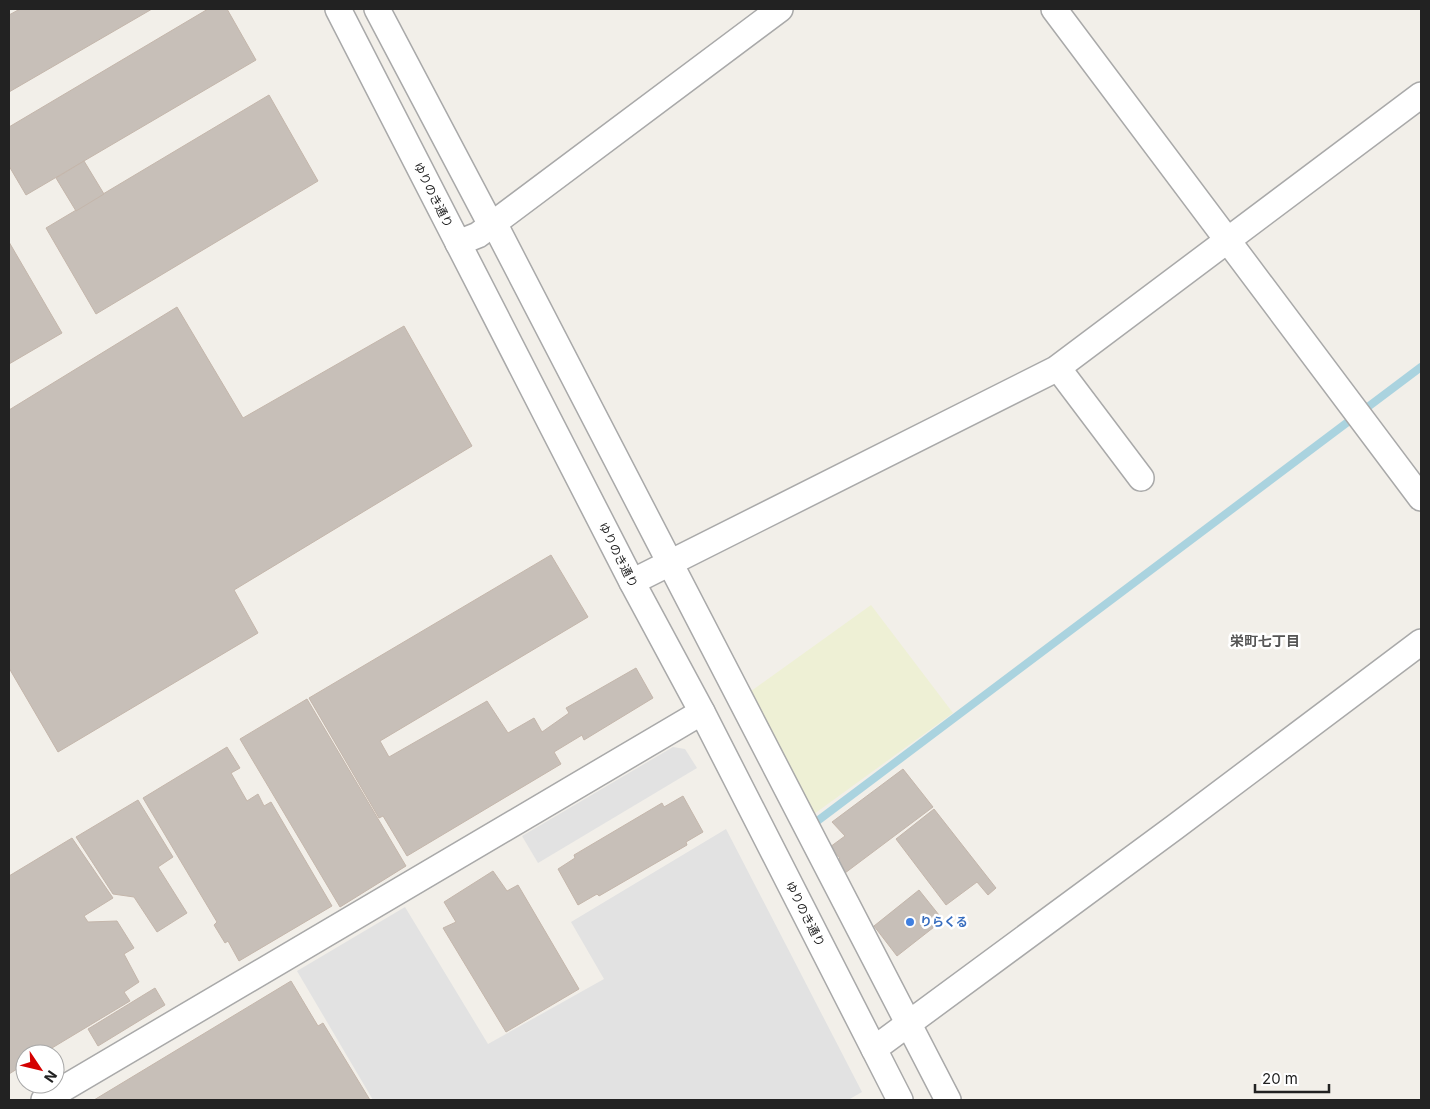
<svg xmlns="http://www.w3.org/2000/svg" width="1430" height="1109" font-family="Inter,'Noto Sans JP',sans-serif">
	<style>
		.farmland { fill: #eef0d5 }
		.parking { fill: #e2e2e2 }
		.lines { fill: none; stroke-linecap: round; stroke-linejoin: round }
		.stream { stroke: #aad3df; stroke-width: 8 }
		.building { fill: #c7bfb8; stroke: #c4b6ab }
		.minor-casing { stroke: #a9a9a9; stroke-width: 28 }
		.minor { stroke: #fff; stroke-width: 25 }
		.shop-dot { fill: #3f7fe0; stroke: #fff; stroke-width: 2 }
		.labels { text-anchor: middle; stroke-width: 5; stroke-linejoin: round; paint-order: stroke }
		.street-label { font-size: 12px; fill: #222; stroke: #fff }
		.shop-label { font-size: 12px; font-weight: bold; fill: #366cbe; stroke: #fff; text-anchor: start }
		.neighbourhood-label { font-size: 14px; font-weight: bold; fill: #555; stroke: #fff }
	</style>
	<rect width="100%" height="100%" fill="#f2efe9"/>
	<!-- farmland -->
	<path class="farmland" d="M 871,605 L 953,713 L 810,817 L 747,694 Z"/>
	<!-- parking -->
	<g class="parking">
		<path d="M 673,747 L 685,749 L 697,768 L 538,863 L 522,836 Z"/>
		<path d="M 726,829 L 862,1092 L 848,1100 L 373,1100 L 297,971 L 405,907 L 488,1044 L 604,979 L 571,922 Z"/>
	</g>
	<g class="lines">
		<!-- stream -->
		<path class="stream" d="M 816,822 L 1421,367"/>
	</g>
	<!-- building -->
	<g class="building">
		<path d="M 20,9 L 152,9 L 9,92 L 9,15 Z"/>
		<path d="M 208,9 L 227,9 L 256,60 L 26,195 L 9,166 L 9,127 Z"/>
		<path d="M 269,95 L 318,181 L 96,314 L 46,228 Z"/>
		<path d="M 84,161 L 104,194 L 76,211 L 56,178 Z"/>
		<path d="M 9,242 L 62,333 L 9,364 Z"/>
		<path d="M 177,307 L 243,418 L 404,326 L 472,446 L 234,590 L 258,633 L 58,752 L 9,668 L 9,410 Z"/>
		<path d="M 551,555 L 588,617 L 380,741 L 389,757 L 487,701 L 508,733 L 534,718 L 542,732 L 569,713 L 566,708 L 636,668 L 653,698 L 584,740 L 582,735 L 554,752 L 561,764 L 407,856 L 383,816 L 379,818 L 309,698 Z"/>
		<path d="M 307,699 L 406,866 L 340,907 L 240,739 Z"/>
		<path d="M 227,747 L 240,768 L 231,773 L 247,801 L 258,794 L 264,806 L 271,802 L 332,906 L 239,961 L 228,941 L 225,943 L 214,925 L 217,922 L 143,798 Z"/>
		<path d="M 903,769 L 933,807 L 845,873 L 836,862 L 840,858 L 830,847 L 845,836 L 832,822 Z"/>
		<path d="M 683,796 L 703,832 L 686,842 L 687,845 L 599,896 L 597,894 L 578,905 L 558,869 L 575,858 L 574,855 L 662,803 L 664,807 Z"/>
		<path d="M 138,800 L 173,857 L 158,867 L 187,913 L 157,932 L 134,897 L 113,894 L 76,837 Z"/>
		<path d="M 934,809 L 996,888 L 988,895 L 977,882 L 946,905 L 896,839 Z"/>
		<path d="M 72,838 L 113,898 L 84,916 L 88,922 L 117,921 L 134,948 L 124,954 L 139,982 L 124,992 L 130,1001 L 42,1054 L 25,1054 L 25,1064 L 9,1074 L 9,876 Z"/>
		<path d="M 493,871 L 507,891 L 518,885 L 579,989 L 506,1032 L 443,928 L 456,922 L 444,902 Z"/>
		<path d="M 919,890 L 943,920 L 897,956 L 874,926 Z"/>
		<path d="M 291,981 L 318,1026 L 323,1023 L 370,1100 L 94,1100 Z"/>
		<path d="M 155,988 L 165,1005 L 98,1046 L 88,1029 Z"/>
	</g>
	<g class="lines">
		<defs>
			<g id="minor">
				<path d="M 338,9 L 632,582 L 702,712 L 900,1100"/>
				<path d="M 377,9 L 491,225"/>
				<path d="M 1054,9 L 1421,498"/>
				<path d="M 494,223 L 948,1100"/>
				<path d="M 458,243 L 478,235 L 780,9"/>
				<path d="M 1058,368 L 1141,478"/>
				<path d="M 632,582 L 1056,369 L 1421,95"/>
				<path d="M 874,1049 L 1175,827 L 1421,642"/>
				<path d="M 44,1100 L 702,712"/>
			</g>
		</defs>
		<!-- minor casing -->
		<use href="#minor" class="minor-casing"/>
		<!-- minor -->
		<use href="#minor" class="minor"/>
	</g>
	<!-- markers -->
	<circle class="shop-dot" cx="910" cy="922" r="5"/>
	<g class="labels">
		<!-- street labels -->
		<g class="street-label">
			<text transform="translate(433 195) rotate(63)" y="4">ゆりのき通り</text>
			<text transform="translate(618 555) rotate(63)" y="4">ゆりのき通り</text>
			<text transform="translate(805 914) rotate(63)" y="4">ゆりのき通り</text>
		</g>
		<!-- shop labels -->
		<g class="shop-label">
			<text x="920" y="926">りらくる</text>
		</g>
		<!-- neighbourhood labels -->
		<g class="neighbourhood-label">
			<text x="1265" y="646">栄町七丁目</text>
		</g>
	</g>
	<!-- border -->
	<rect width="1430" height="1109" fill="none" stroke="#222222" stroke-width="20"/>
	<!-- north arrow -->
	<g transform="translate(40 1069) rotate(125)"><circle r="24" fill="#ffffff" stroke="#a7a7a7"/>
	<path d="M0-4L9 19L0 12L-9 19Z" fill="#d40000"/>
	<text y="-8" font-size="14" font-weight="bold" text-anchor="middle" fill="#222222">N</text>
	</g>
	<!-- scale -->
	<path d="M1255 1084v8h74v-8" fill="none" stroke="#222222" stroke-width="2.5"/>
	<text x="1262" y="1084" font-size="15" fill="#222222" stroke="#ffffff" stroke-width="4" paint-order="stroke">20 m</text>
</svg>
